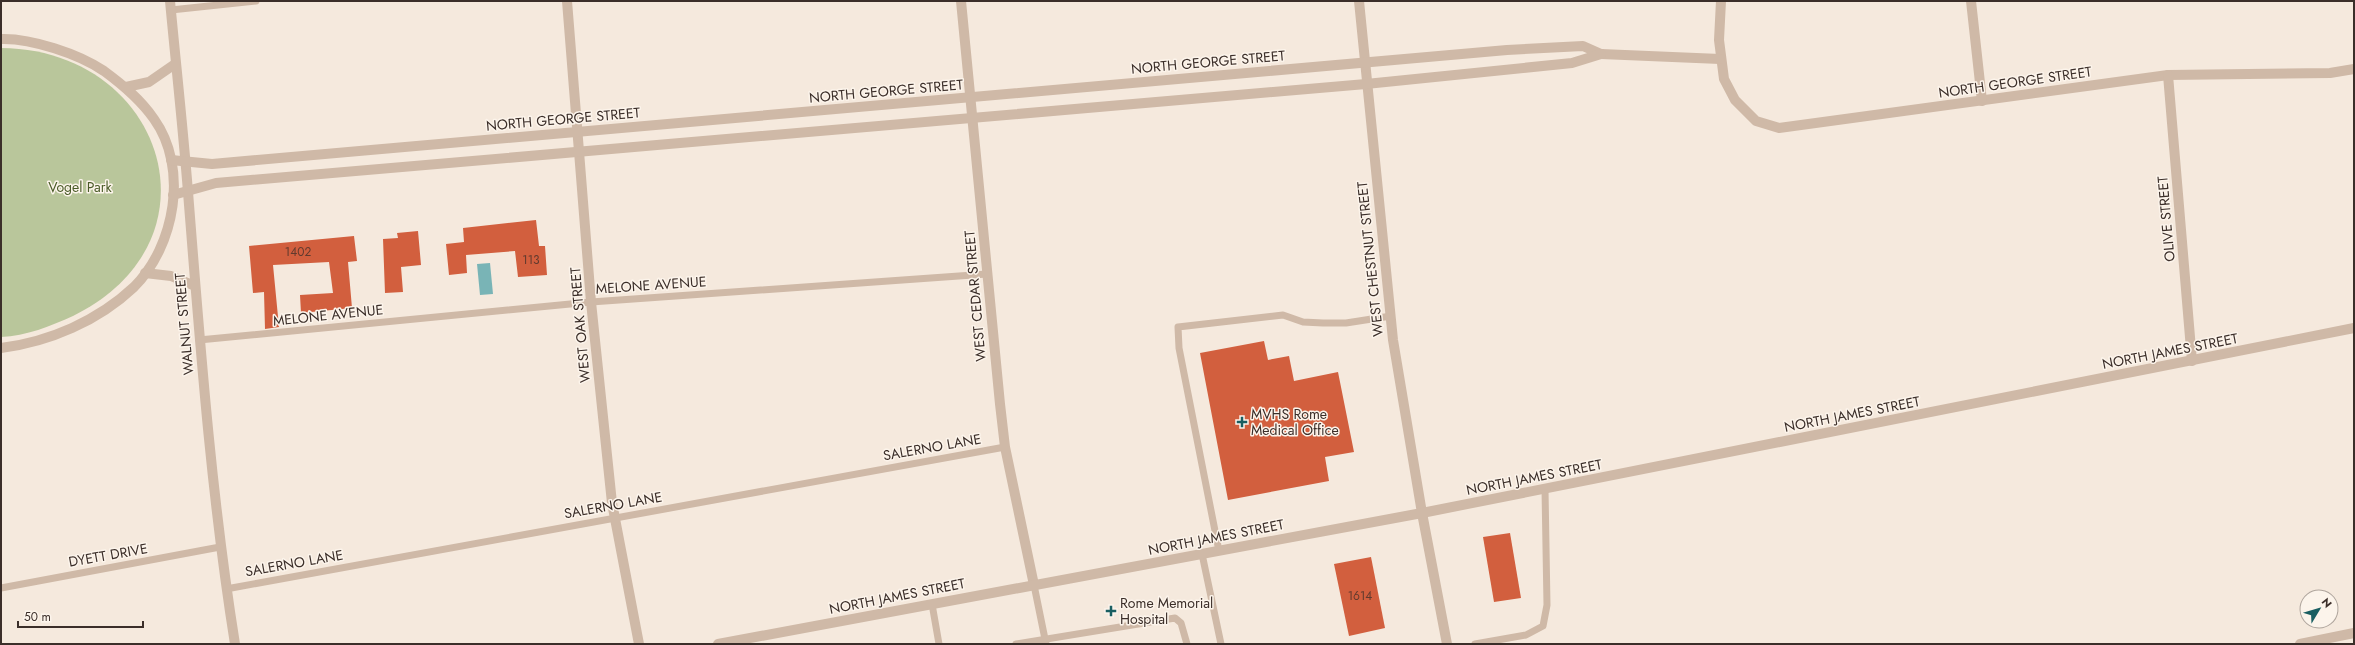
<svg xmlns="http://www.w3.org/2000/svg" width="2355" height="645" font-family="Jost,sans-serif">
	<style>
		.green { fill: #b9c69b }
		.water { fill: #79b4b6 }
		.building { fill: #d25f3e }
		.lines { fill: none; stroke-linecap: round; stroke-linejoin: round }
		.service { stroke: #cfb9a7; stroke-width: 7 }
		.minor { stroke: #cfb9a7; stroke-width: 10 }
		.tertiary { stroke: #cfb9a7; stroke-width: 10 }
		.poi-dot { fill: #195e61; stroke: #fcf4eb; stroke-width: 1.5 }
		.labels { text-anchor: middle; stroke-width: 3; stroke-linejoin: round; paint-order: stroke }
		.number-label { font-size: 12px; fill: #613a2e }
		.street-label { font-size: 14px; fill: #3b2e29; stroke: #fcf4eb }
		.park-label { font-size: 14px; fill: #4b5c29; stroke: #fcf4eb }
		.poi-label { font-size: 14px; fill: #3b2e29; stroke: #fcf4eb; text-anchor: start }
	</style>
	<rect width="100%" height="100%" fill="#f5e9dd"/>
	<!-- green -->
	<path class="green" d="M 1,48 C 163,49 227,240 73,316 C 51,326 26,336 1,337 Z"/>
	<!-- water -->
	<path class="water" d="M 490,263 L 493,294 L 480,295 L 477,264 Z"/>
	<!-- building -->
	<g class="building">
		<path d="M 536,220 L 539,246 L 545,246 L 547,275 L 518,277 L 515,251 L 466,255 L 467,273 L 449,275 L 446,244 L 464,242 L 463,228 Z"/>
		<path d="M 418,231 L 421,265 L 401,267 L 403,292 L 385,293 L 383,239 L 398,238 L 397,233 Z"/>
		<path d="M 354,236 L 357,261 L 348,262 L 352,308 L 301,313 L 300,295 L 333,293 L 329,262 L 273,265 L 279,327 L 265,329 L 264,292 L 253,293 L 249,246 Z"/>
		<path d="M 1264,341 L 1268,360 L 1289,356 L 1294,381 L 1338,372 L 1354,452 L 1325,457 L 1329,481 L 1228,500 L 1200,353 Z"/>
		<path d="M 1510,533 L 1521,598 L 1494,602 L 1483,537 Z"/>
		<path d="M 1371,557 L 1385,628 L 1349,636 L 1334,564 Z"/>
	</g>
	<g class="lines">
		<!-- service -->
		<g class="service">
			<path d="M 171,10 L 256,1"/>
			<path d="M 199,340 L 591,302 L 987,274"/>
			<path d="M 1219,551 L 1179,348 L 1178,327 L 1283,315 L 1303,322 L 1323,323 L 1346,323 L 1391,316"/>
			<path d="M 1202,554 L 1221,644"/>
			<path d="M 1034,585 L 1046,644"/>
			<path d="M 1,588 L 220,547"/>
			<path d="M 226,589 L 1005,447"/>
			<path d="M 932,604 L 939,644"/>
			<path d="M 1016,644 L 1175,618 L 1181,623 L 1187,644"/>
			<path d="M 1475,644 L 1526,635 L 1543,626 L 1547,605 L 1545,489"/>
		</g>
		<!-- minor -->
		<g class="minor">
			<path d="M 170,1 C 176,65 183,128 188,192 C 200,343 211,494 235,644"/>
			<path d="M 567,1 L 591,302 L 612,503 L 639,644"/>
			<path d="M 961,1 L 1000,404 L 1005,447 L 1034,585"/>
			<path d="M 1721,1 L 1719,40 L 1724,79 L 1735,100 L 1756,121 L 1779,128 L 2168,75 L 2330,73 L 2354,69"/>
			<path d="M 1971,1 L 1982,101"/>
			<path d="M 1601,54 L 1720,59"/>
			<path d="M 2168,75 L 2192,361"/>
			<path d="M 126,87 L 149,82 L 175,64"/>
			<path d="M 145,273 L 171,276 L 195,286"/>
			<path d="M 2300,644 L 2354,633"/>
		</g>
		<!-- tertiary -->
		<g class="tertiary">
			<path d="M 1359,1 L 1393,340 L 1422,513 L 1447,644"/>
			<path d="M 1,39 C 31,38 79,54 104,71 C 123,85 140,99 154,119 C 189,168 175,246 134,287 C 98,321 49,342 1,348"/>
			<path d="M 171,160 L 212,164 L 1507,50 L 1583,46 L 1601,54"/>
			<path d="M 173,195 L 216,183 L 1366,84 L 1572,63 L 1601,54"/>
			<path d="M 718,644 L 1422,513 L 2354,328"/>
		</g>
	</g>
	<!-- markers -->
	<g class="poi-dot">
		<path d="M1240 416h4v4h4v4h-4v4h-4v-4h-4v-4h4z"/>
		<path d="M1109 605h4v4h4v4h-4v4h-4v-4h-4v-4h4z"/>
	</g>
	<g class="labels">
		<!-- number labels -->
		<g class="number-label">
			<text x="298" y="256">1402</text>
			<text x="531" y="264">113</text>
			<text x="1360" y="600">1614</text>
		</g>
		<!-- street labels -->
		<g class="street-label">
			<text transform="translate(1208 62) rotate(-5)" y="5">NORTH GEORGE STREET</text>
			<text transform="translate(2015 82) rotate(-8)" y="5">NORTH GEORGE STREET</text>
			<text transform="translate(886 91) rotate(-5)" y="5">NORTH GEORGE STREET</text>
			<text transform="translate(563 119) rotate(-5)" y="5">NORTH GEORGE STREET</text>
			<text transform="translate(2166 219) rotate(-95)" y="5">OLIVE STREET</text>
			<text transform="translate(1370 259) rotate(-96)" y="5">WEST CHESTNUT STREET</text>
			<text transform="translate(651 285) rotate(-4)" y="5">MELONE AVENUE</text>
			<text transform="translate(975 296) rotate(-95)" y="5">WEST CEDAR STREET</text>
			<text transform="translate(328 315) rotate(-6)" y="5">MELONE AVENUE</text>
			<text transform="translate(184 324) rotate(-95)" y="5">WALNUT STREET</text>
			<text transform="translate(580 325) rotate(-95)" y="5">WEST OAK STREET</text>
			<text transform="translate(2170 351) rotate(-11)" y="5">NORTH JAMES STREET</text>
			<text transform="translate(1852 414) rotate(-11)" y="5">NORTH JAMES STREET</text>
			<text transform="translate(932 447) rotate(-10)" y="5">SALERNO LANE</text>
			<text transform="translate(1534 477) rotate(-11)" y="5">NORTH JAMES STREET</text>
			<text transform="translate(613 505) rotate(-10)" y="5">SALERNO LANE</text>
			<text transform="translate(1216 537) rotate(-11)" y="5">NORTH JAMES STREET</text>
			<text transform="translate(108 555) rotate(-10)" y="5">DYETT DRIVE</text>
			<text transform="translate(294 563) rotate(-10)" y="5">SALERNO LANE</text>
			<text transform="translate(897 596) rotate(-11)" y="5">NORTH JAMES STREET</text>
		</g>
		<!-- park labels -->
		<g class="park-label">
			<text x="80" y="192">Vogel Park</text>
		</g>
		<!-- poi labels -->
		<g class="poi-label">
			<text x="1251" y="419">MVHS Rome<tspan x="1251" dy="16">Medical Office</tspan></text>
			<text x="1120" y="608">Rome Memorial<tspan x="1120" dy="16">Hospital</tspan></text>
		</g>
	</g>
	<!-- border -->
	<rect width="2355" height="645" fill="none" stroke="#3b2e29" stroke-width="4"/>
	<!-- north arrow -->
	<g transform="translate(2319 609) rotate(52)"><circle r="19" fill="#fcf4eb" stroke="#afa59d"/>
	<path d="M0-3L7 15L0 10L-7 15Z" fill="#195e61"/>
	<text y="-6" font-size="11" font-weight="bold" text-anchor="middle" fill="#3b2e29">N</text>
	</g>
	<!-- scale -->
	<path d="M18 621v6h125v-6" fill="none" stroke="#3b2e29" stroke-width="2"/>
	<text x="24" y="621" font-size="12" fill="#3b2e29" stroke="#fcf4eb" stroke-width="3" paint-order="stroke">50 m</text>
</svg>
